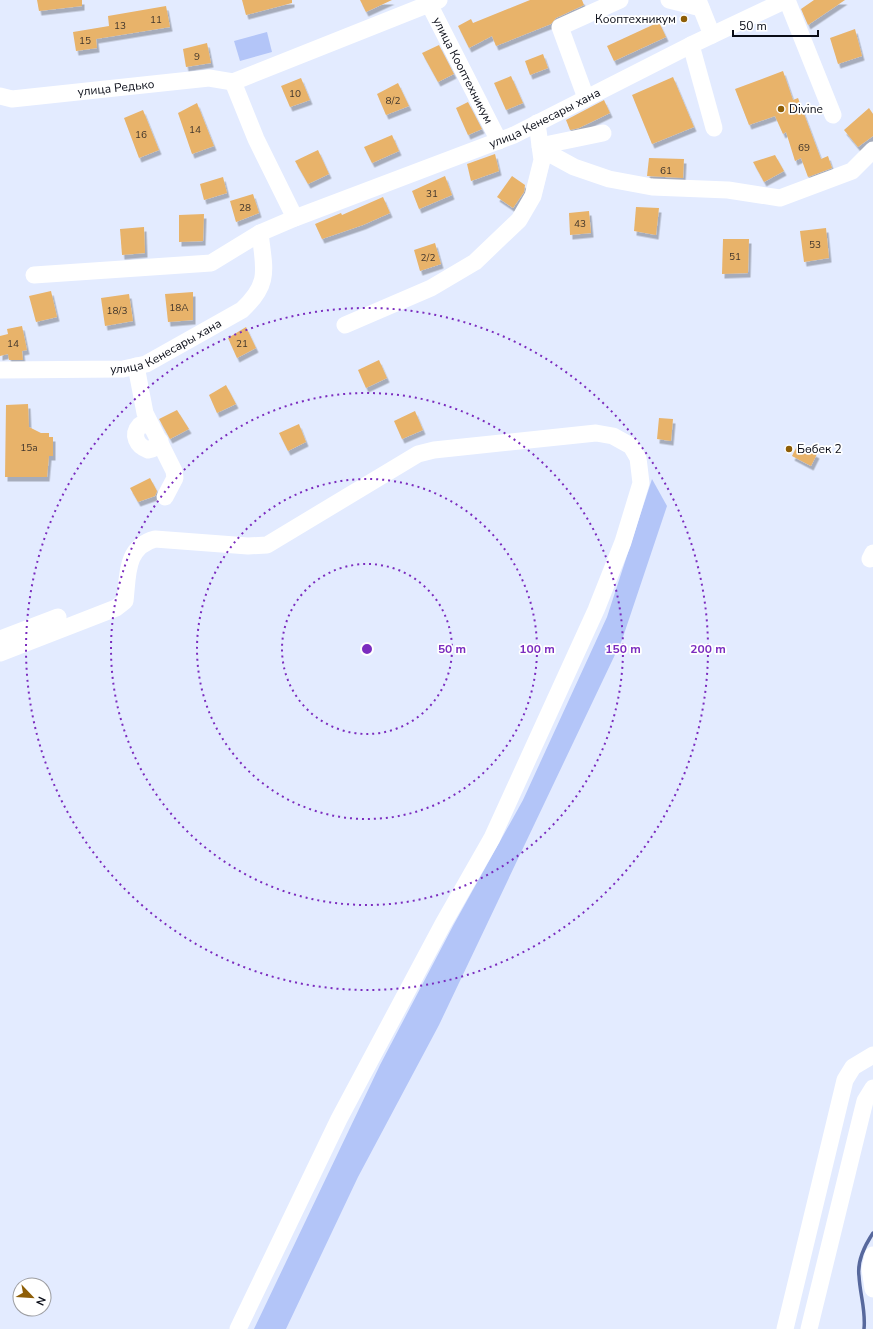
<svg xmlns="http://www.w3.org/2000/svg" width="873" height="1329" font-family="'Nunito Sans',sans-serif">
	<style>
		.green { fill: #b3c5f8 }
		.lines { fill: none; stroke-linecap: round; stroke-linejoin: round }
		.stream { stroke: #57689d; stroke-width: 3.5 }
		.building { fill: #e8b36b; filter: url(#shadow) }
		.minor { stroke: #fff; stroke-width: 17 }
		.ring { fill: none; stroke: #7b2cbf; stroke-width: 2; stroke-dasharray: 2 4 }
		.poi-dot { fill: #8e5e07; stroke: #fff; stroke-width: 1.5 }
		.labels { text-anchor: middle; stroke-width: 3.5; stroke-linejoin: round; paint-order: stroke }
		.number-label { font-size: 10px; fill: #41362c }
		.poi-label { font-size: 12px; fill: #090c17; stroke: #fff; text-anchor: start }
		.street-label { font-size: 12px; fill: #090c17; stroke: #fff }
		.centre { fill: #7b2cbf; stroke: #fff; stroke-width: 2 }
		.ring-label { font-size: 12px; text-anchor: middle; font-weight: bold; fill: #7b2cbf; stroke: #fff; stroke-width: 3.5; stroke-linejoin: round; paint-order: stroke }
	</style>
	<defs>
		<filter id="shadow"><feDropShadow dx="2.5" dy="4.5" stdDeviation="0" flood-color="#0004"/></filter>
	</defs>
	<rect width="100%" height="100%" fill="#e3ebff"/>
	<!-- green -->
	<g class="green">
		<path d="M 267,32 L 272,52 L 240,61 L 234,41 Z"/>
		<path d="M 652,479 L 667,506 L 622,640 L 439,1025 L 358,1177 L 286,1329 L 254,1329 L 380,1065 L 454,924 L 523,800 L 607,617 Z"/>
	</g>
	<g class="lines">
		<!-- stream -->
		<path class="stream" d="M 864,1329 C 866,1311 860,1295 859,1276 C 857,1261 865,1245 873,1233"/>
	</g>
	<!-- building -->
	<g class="building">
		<path d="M 37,0 L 82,0 L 82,6 L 39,11 Z"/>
		<path d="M 242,0 L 292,0 L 292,3 L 246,15 Z"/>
		<path d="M 360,0 L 392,0 L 366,12 Z"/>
		<path d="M 530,0 L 582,0 L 584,5 L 556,18 L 551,24 L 496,46 L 492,36 L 469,48 L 458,26 L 471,19 L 473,23 Z"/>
		<path d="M 814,0 L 845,0 L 808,25 L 801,9 Z"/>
		<path d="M 166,6 L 170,27 L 96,39 L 97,48 L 76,51 L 73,32 L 109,26 L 108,16 Z"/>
		<path d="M 659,22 L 666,37 L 614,61 L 607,46 Z"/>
		<path d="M 855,29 L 862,56 L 838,64 L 830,38 Z"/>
		<path d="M 207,43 L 211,63 L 186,67 L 183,49 Z"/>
		<path d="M 439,45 L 454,74 L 438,82 L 422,53 Z"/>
		<path d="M 543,54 L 548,68 L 530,75 L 525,61 Z"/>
		<path d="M 783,71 L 793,100 L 798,98 L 821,159 L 828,156 L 832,168 L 808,177 L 801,158 L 795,161 L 786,132 L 783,134 L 775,116 L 749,125 L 735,89 Z"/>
		<path d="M 511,76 L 523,103 L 506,110 L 494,83 Z"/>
		<path d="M 673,77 L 694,127 L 652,144 L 632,95 Z"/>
		<path d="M 301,78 L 310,100 L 290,107 L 281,86 Z"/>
		<path d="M 398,83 L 409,106 L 386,115 L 377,94 Z"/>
		<path d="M 604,100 L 610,113 L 579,128 L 570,130 L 566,120 Z"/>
		<path d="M 468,102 L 482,129 L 468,135 L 456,108 Z"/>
		<path d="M 197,103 L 214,146 L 192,154 L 178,113 Z"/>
		<path d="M 869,108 L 873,114 L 873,136 L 858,147 L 844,130 Z"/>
		<path d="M 143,110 L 159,150 L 139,158 L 124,118 Z"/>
		<path d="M 392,135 L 399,151 L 372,163 L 364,147 Z"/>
		<path d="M 318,150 L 329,174 L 308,184 L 295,161 Z"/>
		<path d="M 495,154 L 499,171 L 471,181 L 467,164 Z"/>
		<path d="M 775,155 L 784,171 L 764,182 L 753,162 Z"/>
		<path d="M 649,158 L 684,159 L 683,178 L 647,176 Z"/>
		<path d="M 445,176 L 452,195 L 419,209 L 412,191 Z"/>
		<path d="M 512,176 L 525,185 L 524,192 L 513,208 L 497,197 Z"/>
		<path d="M 223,177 L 227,193 L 204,200 L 200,184 Z"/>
		<path d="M 253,194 L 259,213 L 236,222 L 230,201 Z"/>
		<path d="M 383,197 L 390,213 L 363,225 L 322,239 L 315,224 L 341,213 L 342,215 Z"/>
		<path d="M 636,207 L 659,208 L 656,235 L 634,231 Z"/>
		<path d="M 589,211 L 591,233 L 570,235 L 569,213 Z"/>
		<path d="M 204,214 L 203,241 L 179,242 L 179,215 Z"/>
		<path d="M 144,227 L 145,253 L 122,255 L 120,229 Z"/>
		<path d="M 826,228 L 829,258 L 804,262 L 800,231 Z"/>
		<path d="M 723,239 L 749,239 L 748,273 L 722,274 Z"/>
		<path d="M 435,243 L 441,264 L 420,271 L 414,250 Z"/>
		<path d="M 51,291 L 57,317 L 36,322 L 29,296 Z"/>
		<path d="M 193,292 L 193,320 L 168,322 L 165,294 Z"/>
		<path d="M 129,294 L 133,321 L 105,326 L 101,298 Z"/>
		<path d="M 22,326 L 27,350 L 22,351 L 23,360 L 9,360 L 8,354 L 0,356 L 0,336 L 8,334 L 7,329 Z"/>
		<path d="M 246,327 L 256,348 L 237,358 L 228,338 Z"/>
		<path d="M 379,360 L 387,378 L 366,388 L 358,370 Z"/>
		<path d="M 226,385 L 236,404 L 217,413 L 209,395 Z"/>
		<path d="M 28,404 L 29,427 L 41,433 L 49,433 L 49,437 L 53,437 L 53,456 L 49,456 L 47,477 L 5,477 L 6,405 Z"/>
		<path d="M 177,410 L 189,429 L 170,439 L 159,419 Z"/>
		<path d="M 415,411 L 423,430 L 402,439 L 394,421 Z"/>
		<path d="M 659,418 L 673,419 L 671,441 L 657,439 Z"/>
		<path d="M 299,424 L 306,442 L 288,451 L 279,433 Z"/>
		<path d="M 798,444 L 817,454 L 811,466 L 792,456 Z"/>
		<path d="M 150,478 L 157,491 L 155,496 L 138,502 L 130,488 Z"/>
	</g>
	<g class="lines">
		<!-- minor -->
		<g class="minor">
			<path id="s1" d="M 427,0 L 499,141"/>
			<path d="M 669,0 L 701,8"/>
			<path d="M 698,0 L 712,35"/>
			<path d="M 787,0 L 833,115"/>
			<path d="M 691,45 L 714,128"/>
			<path d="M 233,82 L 439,0"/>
			<path d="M 233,82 L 256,139 L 295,218"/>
			<path id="s2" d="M 0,96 L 12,99 L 209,78 L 233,82"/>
			<path d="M 586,98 L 560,27 L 620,0"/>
			<path d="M 540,146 L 603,133"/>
			<path d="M 541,149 L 574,167 L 609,179 L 652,187 L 728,190 L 780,198 L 852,171 L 873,150"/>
			<path id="s3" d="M 34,275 L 211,263 L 260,233 L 295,218 L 514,135 L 691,45 L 786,0"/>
			<path d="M 345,325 L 431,288 L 475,262 L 519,220 L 533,196 L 542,160 L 537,123"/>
			<path d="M 136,366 L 145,413 L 174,471 L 175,478 L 165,497"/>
			<path id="s4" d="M 0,370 L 123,369 L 146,364 L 242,310 C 271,283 264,269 260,233"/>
			<path d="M 150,425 L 140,425 C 131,435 137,446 148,450 L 152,449 L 160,441"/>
			<path d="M 870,559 L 873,553"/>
			<path d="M 0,639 L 58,617"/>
			<path d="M 0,653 L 116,608 L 125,601 C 128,576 125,547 155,539 L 248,546 L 267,545 L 418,454 L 434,450 L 596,433 L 613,436 L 631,446 L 638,458 L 641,483 L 623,542 L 596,610 L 492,838 L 443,924 L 339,1119 L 238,1329"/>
			<path d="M 873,1255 L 870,1269 L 873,1289"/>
			<path d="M 785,1329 L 845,1080 L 853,1067 L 873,1055"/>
			<path d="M 809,1329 L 861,1117 L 865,1101 L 873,1088"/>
		</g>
	</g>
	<!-- distance rings -->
	<g class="ring">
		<circle cx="367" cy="649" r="85"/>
		<circle cx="367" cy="649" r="170"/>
		<circle cx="367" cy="649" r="256"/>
		<circle cx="367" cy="649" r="341"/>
	</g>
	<!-- markers -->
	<g class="poi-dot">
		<circle cx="684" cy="19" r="4"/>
		<circle cx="781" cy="109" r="4"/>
		<circle cx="789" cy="449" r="4"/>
	</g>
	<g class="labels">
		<!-- number labels -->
		<g class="number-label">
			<text x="156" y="23">11</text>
			<text x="120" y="29">13</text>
			<text x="85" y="44">15</text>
			<text x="197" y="60">9</text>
			<text x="295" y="97">10</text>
			<text x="393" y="104">8/2</text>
			<text x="195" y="133">14</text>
			<text x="141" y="138">16</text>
			<text x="804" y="151">69</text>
			<text x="666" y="174">61</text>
			<text x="432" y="197">31</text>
			<text x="245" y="211">28</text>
			<text x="580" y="227">43</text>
			<text x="815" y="248">53</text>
			<text x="735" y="260">51</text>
			<text x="428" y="261">2/2</text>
			<text x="179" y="311">18А</text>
			<text x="117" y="314">18/3</text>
			<text x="13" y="347">14</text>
			<text x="242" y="347">21</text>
			<text x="29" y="451">15а</text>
		</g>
		<!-- poi labels -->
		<g class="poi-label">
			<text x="676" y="23" text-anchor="end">Кооптехникум</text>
			<text x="789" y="113">Divine</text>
			<text x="797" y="453">Бөбек 2</text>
		</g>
		<!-- street labels -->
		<g class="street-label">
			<text dy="4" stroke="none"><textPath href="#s1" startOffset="79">улица Кооптехникум</textPath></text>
			<text dy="4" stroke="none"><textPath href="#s2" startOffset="117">улица Редько</textPath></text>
			<text dy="4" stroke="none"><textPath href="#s3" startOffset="542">улица Кенесары хана</textPath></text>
			<text dy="4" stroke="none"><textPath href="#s4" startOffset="171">улица Кенесары хана</textPath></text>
		</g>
	</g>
	<circle cx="367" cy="649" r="6" class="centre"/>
	<g class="ring-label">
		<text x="452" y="653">50 m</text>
		<text x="537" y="653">100 m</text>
		<text x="623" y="653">150 m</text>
		<text x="708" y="653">200 m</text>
	</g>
	<!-- north arrow -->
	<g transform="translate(32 1297) rotate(115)"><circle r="19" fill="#ffffff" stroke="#9d9ea2"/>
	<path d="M0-3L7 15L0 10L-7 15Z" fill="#8e5e07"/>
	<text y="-6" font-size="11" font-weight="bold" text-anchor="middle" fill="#090c17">N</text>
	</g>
	<!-- scale -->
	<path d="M733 30v6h85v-6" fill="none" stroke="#090c17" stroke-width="2"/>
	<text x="739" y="30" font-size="12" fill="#090c17" stroke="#ffffff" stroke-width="3" paint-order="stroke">50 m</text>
</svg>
